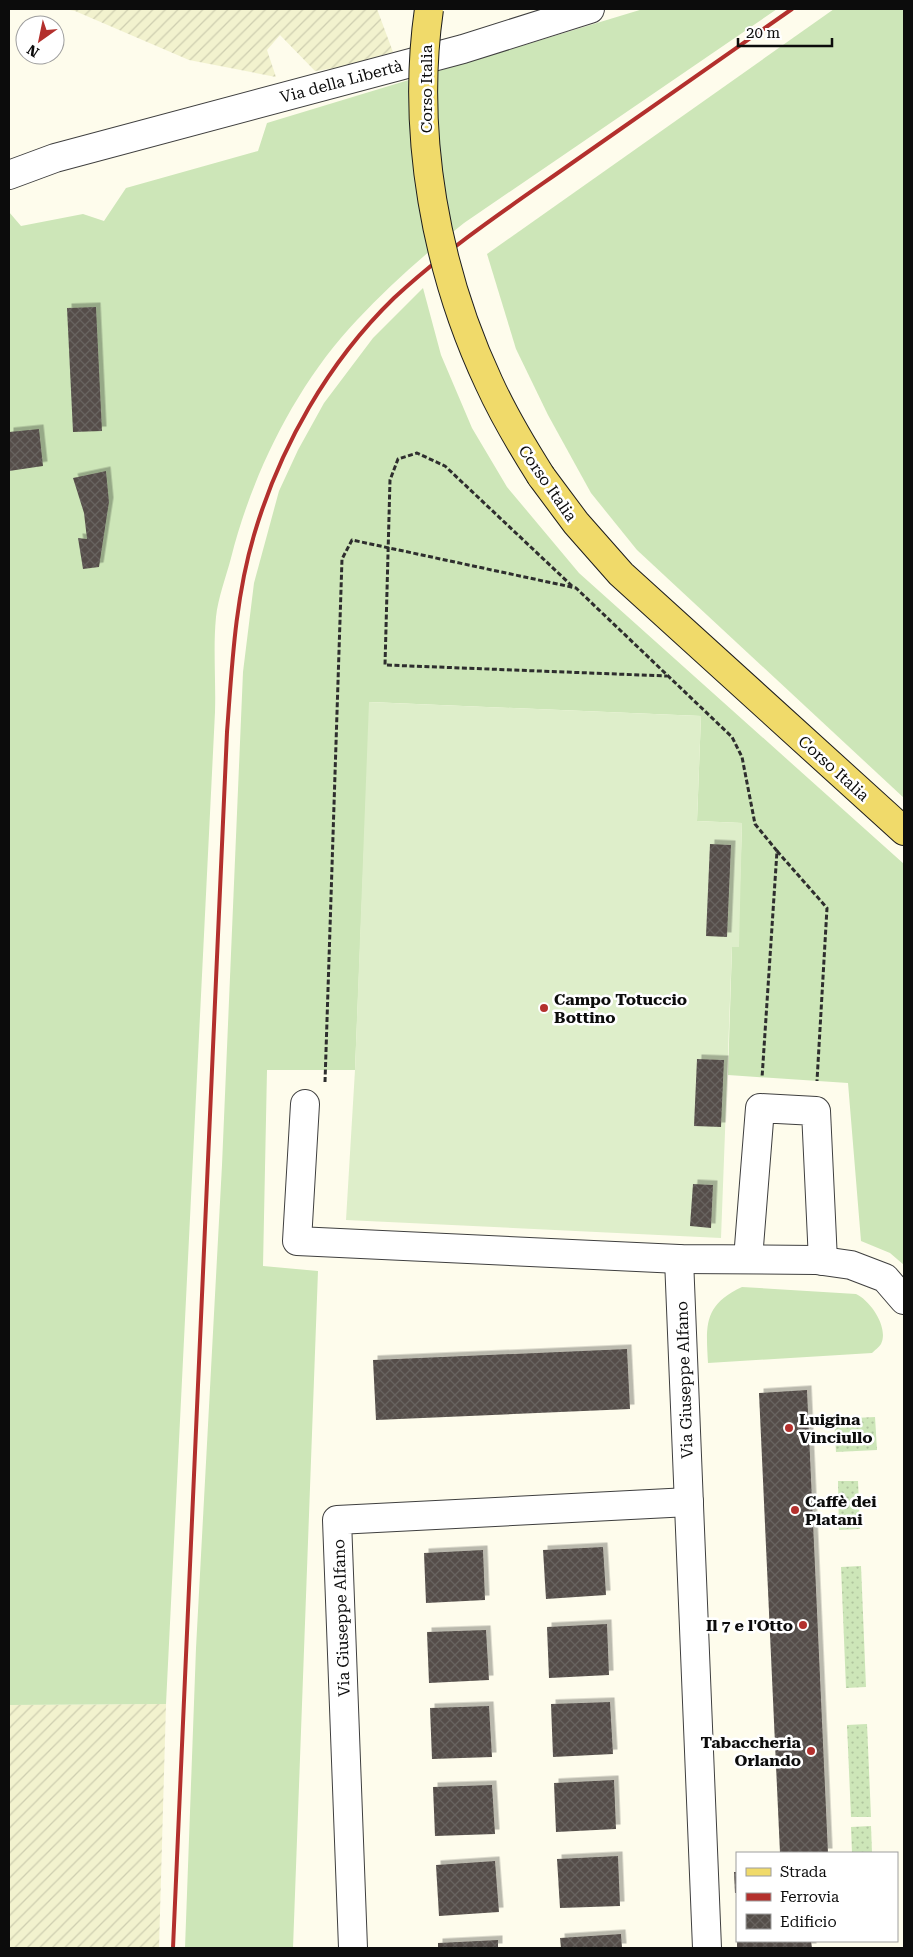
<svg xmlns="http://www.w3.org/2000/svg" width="913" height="1957" font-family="'Roboto Serif',serif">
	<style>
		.farmland { fill: url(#farmland-furrows) }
		.grass { fill: #cde6b8 }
		.garden { fill: url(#garden-dots) }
		.pitch { fill: #deeeca }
		.building { fill: url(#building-cross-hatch); filter: url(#shadow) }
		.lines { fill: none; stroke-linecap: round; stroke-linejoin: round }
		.minor-casing { stroke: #3f3f3f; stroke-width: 30 }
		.major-casing { stroke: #1d1d1d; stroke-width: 30 }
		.path { stroke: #2e2e2e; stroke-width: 3; stroke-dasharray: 5 2.5; stroke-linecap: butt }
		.minor { stroke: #fff; stroke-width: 28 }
		.major { stroke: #f0da6a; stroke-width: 28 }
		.rail { stroke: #b3302d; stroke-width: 4 }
		.major-bridge-casing { stroke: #1d1d1d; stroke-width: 30; stroke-linecap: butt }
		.major-bridge { stroke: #f0da6a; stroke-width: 28 }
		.poi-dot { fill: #b3302d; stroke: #fff; stroke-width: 2 }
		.labels { text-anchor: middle; stroke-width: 5; stroke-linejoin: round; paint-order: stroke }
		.street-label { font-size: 16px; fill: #0c0c0c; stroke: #fff }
		.poi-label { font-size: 16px; font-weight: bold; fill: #0c0c0c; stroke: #fff; text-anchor: start }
	</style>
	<defs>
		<pattern id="farmland-furrows" width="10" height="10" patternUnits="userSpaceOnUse" patternTransform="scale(1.25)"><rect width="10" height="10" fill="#f2f2ce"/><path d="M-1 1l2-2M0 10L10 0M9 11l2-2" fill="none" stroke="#ceceb0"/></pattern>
		<pattern id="garden-dots" width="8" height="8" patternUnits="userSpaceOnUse" patternTransform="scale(1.25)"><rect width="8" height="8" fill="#cde6b8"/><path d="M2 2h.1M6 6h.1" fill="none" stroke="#afc49d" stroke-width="1.8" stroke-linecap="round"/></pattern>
		<pattern id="building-cross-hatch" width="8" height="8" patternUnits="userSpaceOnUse" patternTransform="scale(1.25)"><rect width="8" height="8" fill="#544e49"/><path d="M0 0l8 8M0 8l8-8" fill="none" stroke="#68635f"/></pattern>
		<filter id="shadow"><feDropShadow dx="4.5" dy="-4.5" stdDeviation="0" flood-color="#0004"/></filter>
	</defs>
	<rect width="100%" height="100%" fill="#fefcec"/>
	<!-- farmland -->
	<g class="farmland">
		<path d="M 65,9 L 377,9 L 393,52 L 342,67 L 315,71 L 280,35 L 267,50 L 276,77 L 189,60 L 75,11 Z"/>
		<path d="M 166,1704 L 159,1948 L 9,1948 L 9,1705 Z"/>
	</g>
	<!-- grass -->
	<g class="grass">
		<path d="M 643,9 L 777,9 L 464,223 C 426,253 390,285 357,320 C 297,383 252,474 231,558 C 226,577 218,598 216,617 C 213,648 216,681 215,712 L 166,1704 L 9,1705 L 9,212 L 21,226 L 83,214 L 104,221 L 126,188 L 258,151 L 267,123 Z"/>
		<path d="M 834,9 L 904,9 L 904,798 L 637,550 L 591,493 L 548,415 L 516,349 L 487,254 Z"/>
		<path d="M 423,288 L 441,355 L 472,428 L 507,487 L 579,573 L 904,864 L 904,1265 L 890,1253 L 861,1241 L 848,1083 L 728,1075 L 732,947 L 738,947 L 742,823 L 697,821 L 701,716 L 370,702 L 355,1070 L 267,1070 L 263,1266 L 318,1271 L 293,1948 L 185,1948 L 196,1648 L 222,1165 L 243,672 L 254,583 L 279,491 L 298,450 L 324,403 L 373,338 Z"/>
		<path d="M 742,1287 L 856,1294 C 871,1301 889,1328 881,1344 C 879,1347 874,1351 872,1353 L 708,1363 C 706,1326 703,1305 742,1287 Z"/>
	</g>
	<!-- garden -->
	<g class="garden">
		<path d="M 875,1417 L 877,1450 L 836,1452 L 834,1419 Z"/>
		<path d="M 838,1481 L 858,1481 L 860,1529 L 839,1530 Z"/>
		<path d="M 861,1566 L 866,1687 L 846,1688 L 841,1567 Z"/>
		<path d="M 867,1724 L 871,1817 L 851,1817 L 847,1725 Z"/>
		<path d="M 871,1826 L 872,1853 L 852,1853 L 851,1827 Z"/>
	</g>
	<!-- pitch -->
	<path class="pitch" d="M 369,702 L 701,716 L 697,821 L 742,823 L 739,947 L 732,947 L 721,1238 L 346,1220 L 355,1070 Z"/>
	<!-- building -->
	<g class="building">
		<path d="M 96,307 L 102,431 L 73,432 L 67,308 Z"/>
		<path d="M 39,429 L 43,466 L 9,471 L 9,432 Z"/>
		<path d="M 106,471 L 109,502 L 99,567 L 83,569 L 78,538 L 87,539 L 84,513 L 73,478 Z"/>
		<path d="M 710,844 L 731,845 L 727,937 L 706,936 Z"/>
		<path d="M 697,1059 L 724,1060 L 721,1127 L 694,1126 Z"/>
		<path d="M 693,1184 L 713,1185 L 711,1228 L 690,1226 Z"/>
		<path d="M 627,1349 L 630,1409 L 376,1420 L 373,1360 Z"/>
		<path d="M 807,1390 L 828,1853 L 780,1853 L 759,1393 Z"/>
		<path d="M 603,1547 L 606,1595 L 546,1599 L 543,1550 Z"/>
		<path d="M 483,1550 L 485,1600 L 426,1603 L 424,1553 Z"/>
		<path d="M 607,1624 L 609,1675 L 549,1678 L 547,1627 Z"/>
		<path d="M 486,1630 L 489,1680 L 429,1683 L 427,1632 Z"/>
		<path d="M 610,1702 L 613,1754 L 553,1757 L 551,1704 Z"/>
		<path d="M 489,1706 L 492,1757 L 432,1759 L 430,1708 Z"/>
		<path d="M 614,1780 L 616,1829 L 556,1832 L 554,1783 Z"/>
		<path d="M 492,1785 L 495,1834 L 435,1836 L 433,1787 Z"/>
		<path d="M 618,1856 L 620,1906 L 560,1908 L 557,1859 Z"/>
		<path d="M 495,1861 L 499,1912 L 439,1916 L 436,1865 Z"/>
		<path d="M 734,1872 L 737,1872 L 737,1893 L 735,1893 Z"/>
		<path d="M 621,1934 L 622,1948 L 561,1948 L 560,1938 Z"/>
		<path d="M 498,1940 L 498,1948 L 438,1948 L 438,1943 Z"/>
		<path d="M 737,1941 L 811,1941 L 812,1948 L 737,1948 Z"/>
	</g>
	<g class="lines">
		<defs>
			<g id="minor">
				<path d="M 9,175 L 55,158 L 463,49 L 590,9"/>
				<path d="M 305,1104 L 297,1241 L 679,1259 L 816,1260 L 851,1265 L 885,1278 L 904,1300"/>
				<path d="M 679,1259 L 707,1948"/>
				<path d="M 748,1259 L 760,1108 L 816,1111 L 823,1261"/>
				<path d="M 353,1948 L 337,1520 L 689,1502"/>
			</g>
			<path id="major" d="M 541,476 L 576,523 L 621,574 L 904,831"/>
		</defs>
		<!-- minor casing -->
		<use href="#minor" class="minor-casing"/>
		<!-- major casing -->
		<use href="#major" class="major-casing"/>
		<!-- path -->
		<g class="path">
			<path d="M 572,586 L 445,466 L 417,453 L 398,459 L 390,480 L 385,665 L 667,676"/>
			<path d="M 777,851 L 827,908 L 817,1081"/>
			<path d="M 325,1082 L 342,559 L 352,540 L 576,588 L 732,737 L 742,757 L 755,824 L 777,851 L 762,1078"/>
		</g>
		<!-- minor -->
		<use href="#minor" class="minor"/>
		<!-- major -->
		<use href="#major" class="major"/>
		<!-- rail -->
		<path class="rail" d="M 173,1948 L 227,732 C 232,666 235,599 254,535 C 280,447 328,362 394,298 C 449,247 511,206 572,163 C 646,111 719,60 792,9"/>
		<defs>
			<path id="major-bridge" d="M 429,9 C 411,134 436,270 489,383 C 504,416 522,446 541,476"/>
		</defs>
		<!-- major-bridge casing -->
		<use href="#major-bridge" class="major-bridge-casing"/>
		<!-- major-bridge -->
		<use href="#major-bridge" class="major-bridge"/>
	</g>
	<!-- markers -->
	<g class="poi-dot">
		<circle cx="544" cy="1008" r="5"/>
		<circle cx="789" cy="1428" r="5"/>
		<circle cx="795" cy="1510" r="5"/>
		<circle cx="803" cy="1625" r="5"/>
		<circle cx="811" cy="1751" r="5"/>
	</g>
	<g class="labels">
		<!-- street labels -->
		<g class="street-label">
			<text transform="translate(341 81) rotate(-15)" y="6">Via della Libertà</text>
			<text transform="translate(426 89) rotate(-90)" y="6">Corso Italia</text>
			<text transform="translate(548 483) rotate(55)" y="6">Corso Italia</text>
			<text transform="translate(834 768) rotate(42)" y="6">Corso Italia</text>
			<text transform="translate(684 1380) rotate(-92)" y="6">Via Giuseppe Alfano</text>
			<text transform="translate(341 1618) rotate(-92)" y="6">Via Giuseppe Alfano</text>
		</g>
		<!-- poi labels -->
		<g class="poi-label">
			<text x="554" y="1005">Campo Totuccio<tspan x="554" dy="18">Bottino</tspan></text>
			<text x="799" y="1425">Luigina<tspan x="799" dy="18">Vinciullo</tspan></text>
			<text x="805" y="1507">Caffè dei<tspan x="805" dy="18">Platani</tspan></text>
			<text x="793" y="1631" text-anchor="end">Il 7 e l'Otto</text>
			<text x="801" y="1748" text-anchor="end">Tabaccheria<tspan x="801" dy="18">Orlando</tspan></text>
		</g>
	</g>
	<!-- border -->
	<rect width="913" height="1957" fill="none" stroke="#0c0c0c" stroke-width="20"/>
	<!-- legend -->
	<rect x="736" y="1852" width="162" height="90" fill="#ffffff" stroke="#9e9e9e"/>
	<rect x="746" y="1868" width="25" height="8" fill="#f0da6a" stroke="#9e9e9e"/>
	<text x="780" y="1877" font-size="15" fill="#0c0c0c">Strada</text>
	<rect x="746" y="1893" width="25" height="8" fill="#b3302d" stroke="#9e9e9e"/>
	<text x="780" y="1902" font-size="15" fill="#0c0c0c">Ferrovia</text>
	<rect x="746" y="1914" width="25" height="15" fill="url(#building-cross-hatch)" stroke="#9e9e9e"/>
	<text x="780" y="1927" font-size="15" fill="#0c0c0c">Edificio</text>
	<!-- north arrow -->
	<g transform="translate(40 40) rotate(213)"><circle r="24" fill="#ffffff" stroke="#9e9e9e"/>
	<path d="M0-4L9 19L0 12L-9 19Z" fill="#b3302d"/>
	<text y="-8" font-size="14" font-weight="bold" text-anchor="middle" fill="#0c0c0c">N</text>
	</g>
	<!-- scale -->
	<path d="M738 38v8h94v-8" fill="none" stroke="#0c0c0c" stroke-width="2.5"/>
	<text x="746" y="38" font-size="15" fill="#0c0c0c" stroke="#ffffff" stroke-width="4" paint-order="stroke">20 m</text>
</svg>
